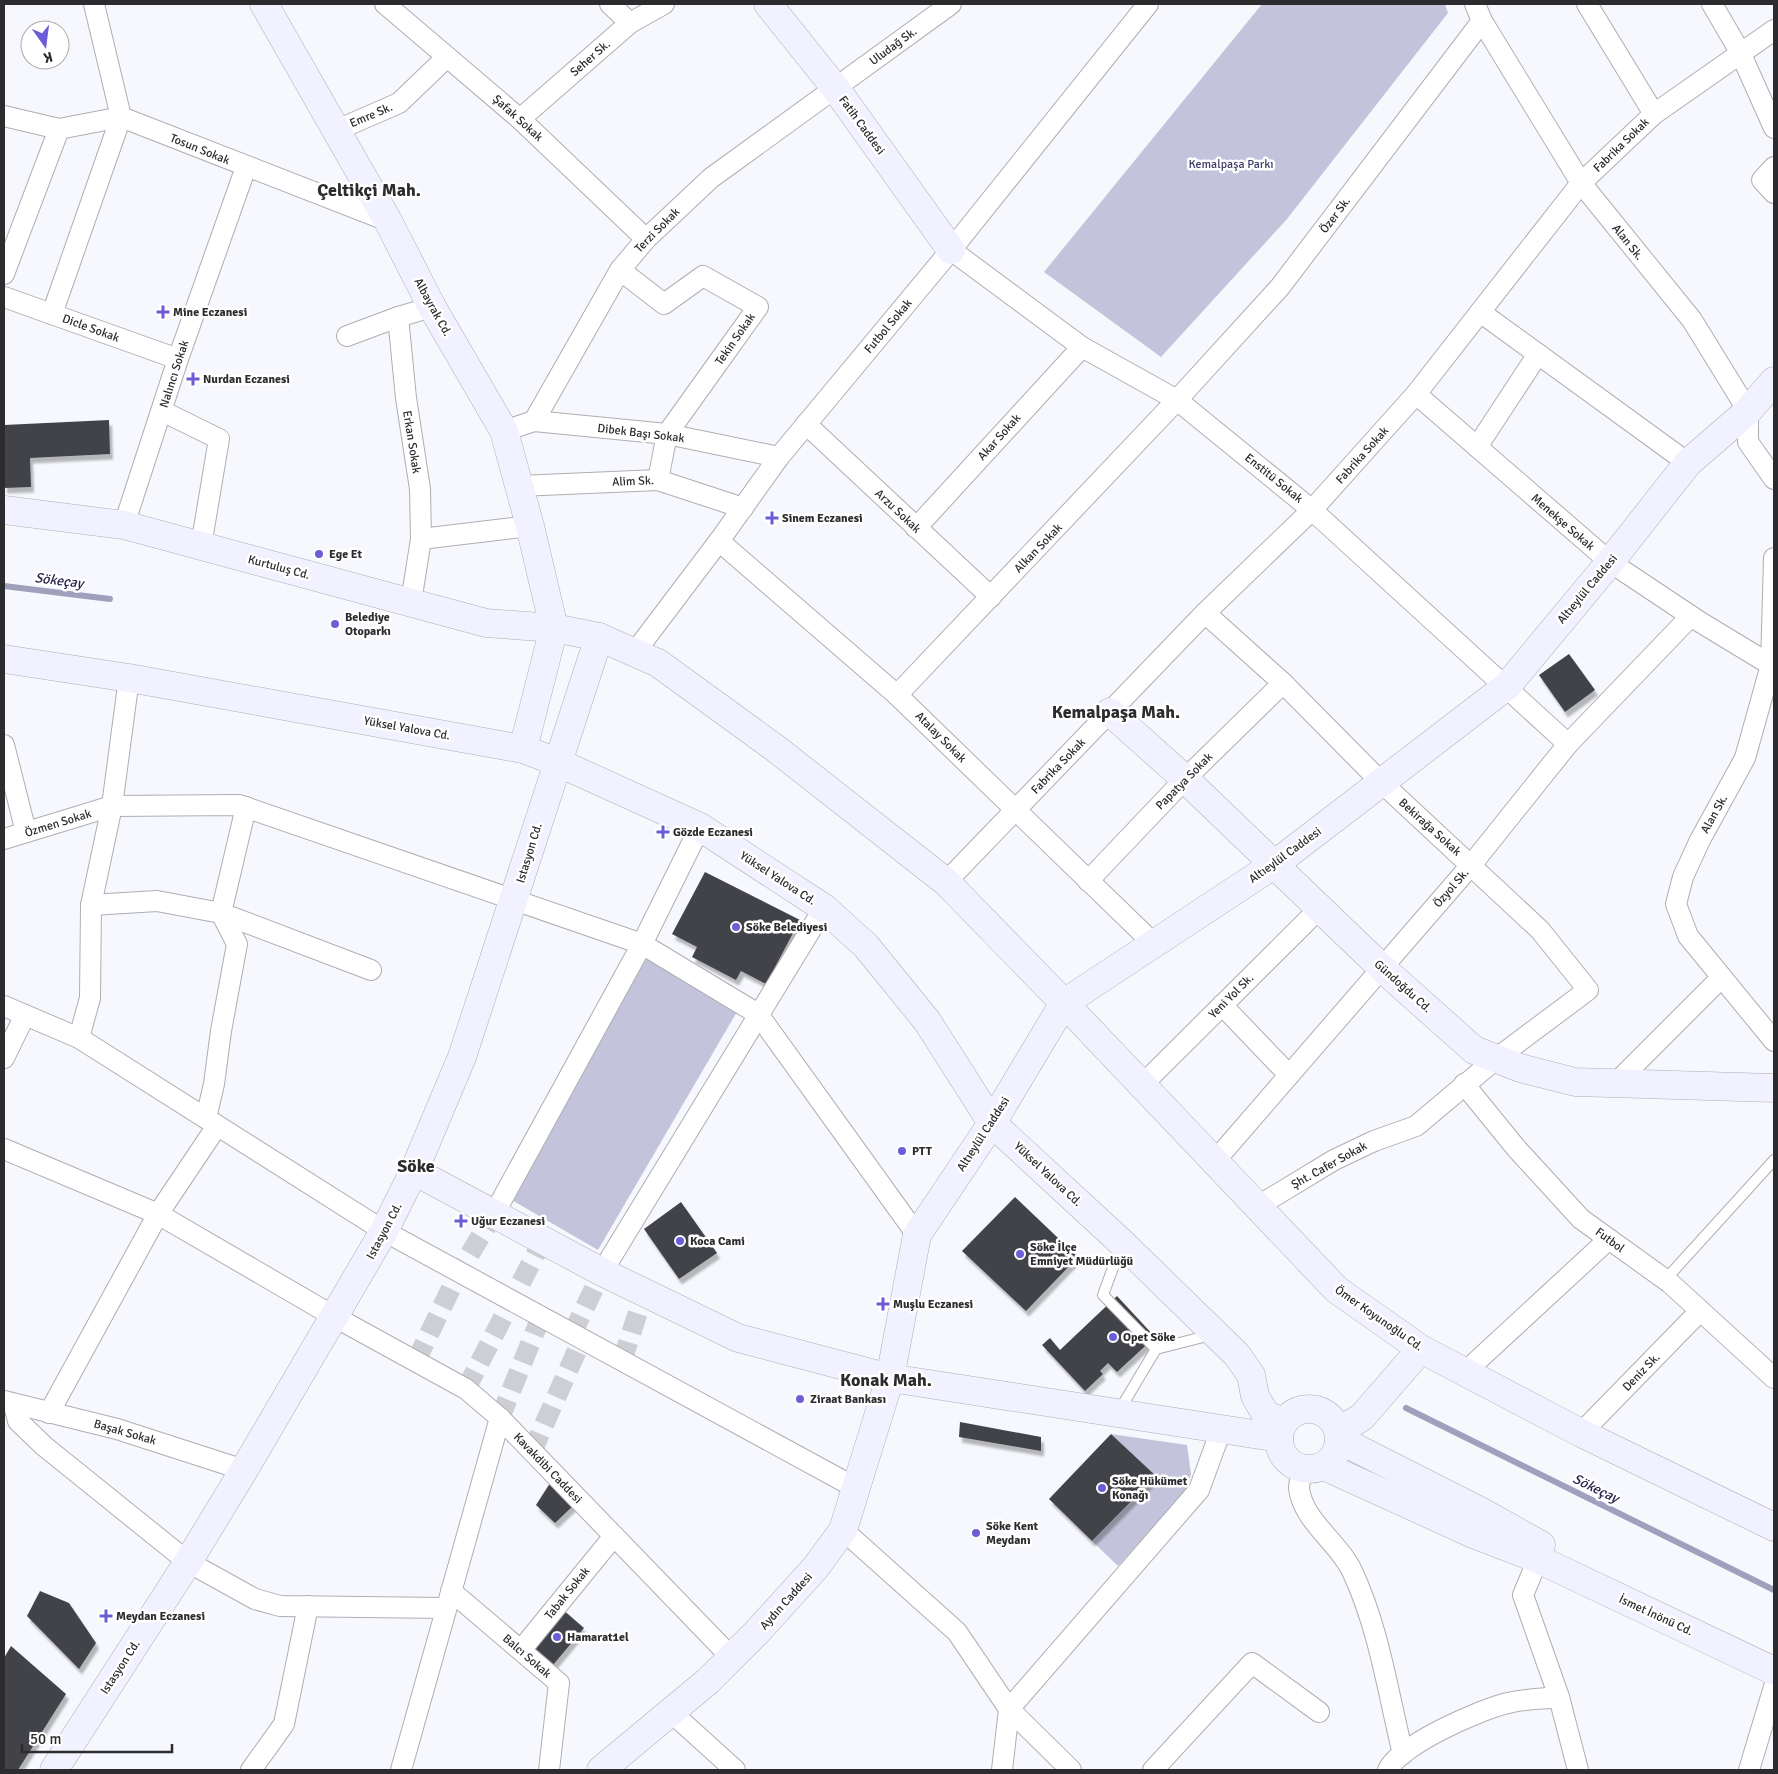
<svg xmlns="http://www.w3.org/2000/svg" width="1778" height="1774" font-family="Signika,sans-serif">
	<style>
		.green { fill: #c3c3db }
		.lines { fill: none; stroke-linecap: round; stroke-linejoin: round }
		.stream { stroke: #a0a0bd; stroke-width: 6 }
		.building { fill: #434348; filter: url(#shadow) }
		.street-tunnel { stroke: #cecfd4; stroke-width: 20; stroke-dasharray: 20 10; stroke-linecap: butt }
		.lane-casing { stroke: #aeaeb3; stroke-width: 12 }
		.street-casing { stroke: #aeaeb3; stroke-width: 22 }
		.secondary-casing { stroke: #aeaeb3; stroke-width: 29 }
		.lane { stroke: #fff; stroke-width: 10 }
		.street { stroke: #fff; stroke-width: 20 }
		.secondary { stroke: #f1f1ff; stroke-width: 28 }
		.poi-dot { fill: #6c5dd7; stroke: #fff; stroke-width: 2 }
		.labels { text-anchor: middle; stroke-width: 5; stroke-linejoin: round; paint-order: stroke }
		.street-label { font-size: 12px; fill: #2c2c2e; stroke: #fff }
		.park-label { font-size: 12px; fill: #3e3c67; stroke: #fff }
		.poi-label { font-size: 12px; font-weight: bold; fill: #2c2c2e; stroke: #fff; text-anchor: start }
		.water-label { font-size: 14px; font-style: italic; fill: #28244d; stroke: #fff }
		.district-label { font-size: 18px; font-weight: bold; fill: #2c2c2e; stroke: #fff }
	</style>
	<defs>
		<filter id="shadow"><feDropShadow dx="3" dy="5.5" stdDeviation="1" flood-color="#0004"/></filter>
	</defs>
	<rect width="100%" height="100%" fill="#f7f8fd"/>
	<!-- green -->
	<g class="green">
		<path d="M 1262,4 L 1445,4 L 1448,13 L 1287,219 L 1161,357 L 1044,272 Z"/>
		<path d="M 646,959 L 738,1010 L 598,1250 L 510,1199 Z"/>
		<path d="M 1111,1434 L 1187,1445 L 1191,1474 L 1187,1490 L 1118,1566 L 1092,1541 L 1156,1476 Z"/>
	</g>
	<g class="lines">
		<!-- stream -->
		<g class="stream">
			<path d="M 4,586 L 110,599"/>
			<path d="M 1406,1408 L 1774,1590"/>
		</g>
	</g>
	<!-- building -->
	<g class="building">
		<path d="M 109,420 L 110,454 L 30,458 L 31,487 L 4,488 L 4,425 Z"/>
		<path d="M 1569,654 L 1595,690 L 1565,712 L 1539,675 Z"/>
		<path d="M 705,872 L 800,920 L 766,984 L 741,971 L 736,980 L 692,957 L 697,947 L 672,934 Z"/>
		<path d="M 1015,1197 L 1078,1257 L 1026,1311 L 962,1251 Z"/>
		<path d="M 681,1202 L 717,1253 L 679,1279 L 644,1229 Z"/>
		<path d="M 1117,1296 L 1155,1337 L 1117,1372 L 1108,1363 L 1100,1371 L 1103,1374 L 1085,1391 L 1042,1345 L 1050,1338 L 1060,1350 Z"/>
		<path d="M 960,1422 L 1041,1437 L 1041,1451 L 959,1437 Z"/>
		<path d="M 1111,1434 L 1156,1476 L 1092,1541 L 1049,1499 Z"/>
		<path d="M 552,1480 L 575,1504 L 555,1523 L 536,1505 Z"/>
		<path d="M 40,1591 L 69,1603 L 96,1643 L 79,1669 L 27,1616 Z"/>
		<path d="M 561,1608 L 584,1628 L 553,1665 L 529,1646 Z"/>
		<path d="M 11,1646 L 66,1694 L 18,1770 L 4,1770 L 4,1658 Z"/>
	</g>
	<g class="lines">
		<!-- street-tunnel -->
		<g class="street-tunnel">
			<path d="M 572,1334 L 602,1272"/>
			<path d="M 416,1361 L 459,1272 L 494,1214"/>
			<path d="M 622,1361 L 645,1291"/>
			<path d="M 466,1389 L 543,1240"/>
			<path d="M 500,1418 L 541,1317"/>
			<path d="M 532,1452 L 582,1339"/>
		</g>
		<defs>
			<g id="lane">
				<path d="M 1121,1246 L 1103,1295 L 1156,1349 L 1211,1335"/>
				<path d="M 1665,1280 L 1774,1160"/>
				<path d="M 1119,1411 L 1156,1349"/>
			</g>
			<g id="street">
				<path d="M 94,4 L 121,117 L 388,221"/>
				<path d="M 385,4 L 520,119 L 646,239"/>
				<path d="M 610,4 L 630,23"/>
				<path d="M 1475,4 L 1482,21 L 1581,183 L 1692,320 L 1748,411 L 1748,442 L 1774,479"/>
				<path d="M 1587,4 L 1654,114"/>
				<path d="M 1712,4 L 1740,52 L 1774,128"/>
				<path d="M 4,116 L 59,129 L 121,117"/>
				<path d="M 520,119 L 630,23 L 664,4"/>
				<path d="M 337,130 L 399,103 L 447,57"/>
				<path d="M 1774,167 L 1762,180 L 1774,193"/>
				<path d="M 951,250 L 1082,347 L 1177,400 L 1312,510 L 1568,744"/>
				<path d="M 620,270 L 664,304 L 703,276 L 758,307 L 667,434 L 658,480"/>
				<path d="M 4,274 L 59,129"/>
				<path d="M 4,297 L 178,359"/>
				<path d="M 1480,312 L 1688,463"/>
				<path d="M 52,314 L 121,117"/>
				<path d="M 347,336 L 398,317"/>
				<path d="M 1416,394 L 1610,562 L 1700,622 L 1771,665"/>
				<path d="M 162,411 L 219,439 L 201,546"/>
				<path d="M 534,421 L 620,270 L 646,239 L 711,178 L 951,4"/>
				<path d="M 806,424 L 991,597"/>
				<path d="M 504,431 L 534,421 L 667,434 L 779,457"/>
				<path d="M 1477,447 L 1538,354"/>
				<path d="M 519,486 L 658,480 L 743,508"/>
				<path d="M 124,525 L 178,359 L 246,167"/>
				<path d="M 916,528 L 1082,347"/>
				<path d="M 421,539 L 530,526"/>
				<path d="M 719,541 L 897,695 L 1153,943"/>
				<path d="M 1774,558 L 1771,665 L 1745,758 L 1700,840 L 1683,877 L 1676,904 L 1688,936 L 1774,1041"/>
				<path d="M 411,602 L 421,539 L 420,489 L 406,398 L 398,317 L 432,307"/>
				<path d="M 1205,613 L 1283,683 L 1382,783 L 1540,930 L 1588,990 L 1497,1058 L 1416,1126 L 1374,1141 L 1334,1160 L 1258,1206"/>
				<path d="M 635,652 L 719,541 L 779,457 L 951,250 L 1148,4"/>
				<path d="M 897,695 L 1177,400 L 1280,287 L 1482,21"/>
				<path d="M 4,745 L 26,832"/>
				<path d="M 4,839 L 112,806 L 239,805 L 642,944 L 758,1014 L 917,1235"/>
				<path d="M 1088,881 L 1185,779 L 1283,683"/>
				<path d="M 946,882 L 1205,613 L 1312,510 L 1416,394 L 1581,183 L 1654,114 L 1774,30"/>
				<path d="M 91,905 L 157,901 L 221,913 L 371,970"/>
				<path d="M 1222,1005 L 1289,1075"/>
				<path d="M 4,1006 L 79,1038 L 384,1231 L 856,1488"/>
				<path d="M 79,1038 L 90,998 L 91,905 L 112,806 L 129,678"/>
				<path d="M 4,1058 L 25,1015"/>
				<path d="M 1616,1083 L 1721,978"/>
				<path d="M 1464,1084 L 1516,1148 L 1581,1219 L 1670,1283 L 1774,1378"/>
				<path d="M 1142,1085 L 1320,908"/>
				<path d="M 206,1118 L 214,1084 L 221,1031 L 237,944 L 221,913 L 246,807"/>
				<path d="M 4,1149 L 158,1214 L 335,1317 L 466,1389 L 500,1418 L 732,1658"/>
				<path d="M 1214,1162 L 1472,864 L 1568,744 L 1691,616"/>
				<path d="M 494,1214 L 642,944 L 700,827"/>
				<path d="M 602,1272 L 824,908"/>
				<path d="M 1465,1372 L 1609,1239"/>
				<path d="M 4,1401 L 117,1429 L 244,1470"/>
				<path d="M 14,1405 L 18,1421 L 44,1446 L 188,1562 L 255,1599 L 280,1606 L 446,1608"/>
				<path d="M 49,1413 L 158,1214 L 217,1126"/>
				<path d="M 1581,1433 L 1700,1311"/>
				<path d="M 1303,1469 C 1302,1475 1299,1482 1299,1488 C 1302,1520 1340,1544 1352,1571 C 1379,1628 1388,1693 1403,1754"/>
				<path d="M 843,1530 L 957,1632 L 1009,1709 L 1071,1770"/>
				<path d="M 1538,1559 L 1523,1595 L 1559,1697 L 1578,1770"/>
				<path d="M 451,1591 L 559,1683 L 549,1770"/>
				<path d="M 521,1650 L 614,1536"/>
				<path d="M 672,1713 L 735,1770"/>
				<path d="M 251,1770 L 284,1724 L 308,1606"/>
				<path d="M 401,1770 L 500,1418"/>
				<path d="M 1002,1770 L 1009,1709 L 1199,1490 L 1221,1430"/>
				<path d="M 1153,1770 L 1252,1663 L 1319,1712"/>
				<path d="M 1388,1770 C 1399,1745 1481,1709 1508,1703 C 1524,1699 1542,1699 1559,1697"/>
				<path d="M 1749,1770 L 1774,1687"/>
			</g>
			<g id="secondary">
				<path d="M 264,4 L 388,221 L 432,307 L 504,431 L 530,526 L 554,628 L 523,749"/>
				<path d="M 768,4 L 836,89 L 951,250"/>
				<path d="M 4,510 L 124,525 L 486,623 L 554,628 L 599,637 L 658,663 L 775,748 L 946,882 L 1064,1003 L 1337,1290 L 1421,1349 L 1581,1433 L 1774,1527"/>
				<path d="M 4,659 L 129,678 L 523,749 L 557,762 L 700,827 L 824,908 L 866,946 L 927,1021 L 992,1123 L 1122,1243 L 1237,1355 L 1251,1375 L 1255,1396 L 1266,1415 L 1284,1422"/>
				<path d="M 1110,712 L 1185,779 L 1382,968 L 1474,1050 L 1520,1068 L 1575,1082 L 1774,1088"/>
				<path d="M 414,1171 L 602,1272 L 738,1338 L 890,1378 L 1279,1438"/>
				<circle cx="1309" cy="1439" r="30"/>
				<path d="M 1339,1431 L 1362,1417 L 1421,1349"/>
				<path d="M 1340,1440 L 1480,1511 L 1541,1545"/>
				<path d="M 1324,1466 L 1473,1534 L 1538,1559 L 1774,1671"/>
				<path d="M 54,1770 L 188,1562 L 244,1470 L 384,1231 L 414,1171 L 462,1057 L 599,637"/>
				<path d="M 601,1770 L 708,1681 L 757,1632 L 816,1567 L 843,1530 L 890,1378 L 917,1235 L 992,1123 L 1064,1003 L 1275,864 L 1507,686 L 1610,562 L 1688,463 L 1748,411 L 1774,381"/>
			</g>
		</defs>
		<!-- lane casing -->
		<use href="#lane" class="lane-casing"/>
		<!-- street casing -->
		<use href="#street" class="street-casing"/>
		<!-- secondary casing -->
		<use href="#secondary" class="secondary-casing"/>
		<!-- lane -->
		<use href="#lane" class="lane"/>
		<!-- street -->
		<use href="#street" class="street"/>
		<!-- secondary -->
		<use href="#secondary" class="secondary"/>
	</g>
	<!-- markers -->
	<g class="poi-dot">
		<path d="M160.5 304.5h5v5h5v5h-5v5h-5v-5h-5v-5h5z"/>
		<path d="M190.5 371.5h5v5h5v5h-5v5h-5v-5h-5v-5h5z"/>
		<path d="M769.5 510.5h5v5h5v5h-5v5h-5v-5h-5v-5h5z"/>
		<circle cx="319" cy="554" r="5"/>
		<circle cx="335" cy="624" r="5"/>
		<path d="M660.5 824.5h5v5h5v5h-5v5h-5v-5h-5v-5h5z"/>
		<circle cx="736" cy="927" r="5"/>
		<circle cx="902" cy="1151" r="5"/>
		<path d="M458.5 1213.5h5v5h5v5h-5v5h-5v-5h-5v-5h5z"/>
		<circle cx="680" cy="1241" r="5"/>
		<circle cx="1020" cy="1254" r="5"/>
		<path d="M880.5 1296.5h5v5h5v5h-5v5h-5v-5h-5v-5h5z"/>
		<circle cx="1113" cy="1337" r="5"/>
		<circle cx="800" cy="1399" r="5"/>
		<circle cx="1102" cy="1488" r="5"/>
		<circle cx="976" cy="1533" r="5"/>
		<path d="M103.5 1608.5h5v5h5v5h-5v5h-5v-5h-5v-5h5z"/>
		<circle cx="557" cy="1637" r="5"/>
	</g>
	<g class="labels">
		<!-- street labels -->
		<g class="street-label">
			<text transform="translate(893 46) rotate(-36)" y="4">Uludağ Sk.</text>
			<text transform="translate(590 58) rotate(-41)" y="4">Seher Sk.</text>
			<text transform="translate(371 115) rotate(-23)" y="4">Emre Sk.</text>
			<text transform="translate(518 118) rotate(42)" y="4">Şafak Sokak</text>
			<text transform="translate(862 125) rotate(54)" y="4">Fatih Caddesi</text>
			<text transform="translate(1621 145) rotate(-44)" y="4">Fabrika Sokak</text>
			<text transform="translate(200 149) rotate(22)" y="4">Tosun Sokak</text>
			<text transform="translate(1335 215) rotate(-53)" y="4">Özer Sk.</text>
			<text transform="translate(657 230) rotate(-45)" y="4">Terzi Sokak</text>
			<text transform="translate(1628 242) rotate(51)" y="4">Alan Sk.</text>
			<text transform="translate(433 307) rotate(61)" y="4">Albayrak Cd.</text>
			<text transform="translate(888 326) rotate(-50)" y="4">Futbol Sokak</text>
			<text transform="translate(91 328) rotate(20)" y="4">Dicle Sokak</text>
			<text transform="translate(735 339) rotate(-55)" y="4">Tekin Sokak</text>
			<text transform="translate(174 374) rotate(-72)" y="4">Nalıncı Sokak</text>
			<text transform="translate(641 433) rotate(7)" y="4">Dibek Başı Sokak</text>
			<text transform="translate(999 437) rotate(-48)" y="4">Akar Sokak</text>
			<text transform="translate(412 442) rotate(81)" y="4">Erkan Sokak</text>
			<text transform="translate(1362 455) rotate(-48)" y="4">Fabrika Sokak</text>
			<text transform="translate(1274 478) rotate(39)" y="4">Enstitü Sokak</text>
			<text transform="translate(633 481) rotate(-2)" y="4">Alim Sk.</text>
			<text transform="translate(898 511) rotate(43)" y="4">Arzu Sokak</text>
			<text transform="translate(1563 522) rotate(41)" y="4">Menekşe Sokak</text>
			<text transform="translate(1038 548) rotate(-46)" y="4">Alkan Sokak</text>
			<text transform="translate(279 567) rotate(15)" y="4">Kurtuluş Cd.</text>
			<text transform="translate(1587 589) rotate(-50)" y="4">Altıeylül Caddesi</text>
			<text transform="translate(407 728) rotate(10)" y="4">Yüksel Yalova Cd.</text>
			<text transform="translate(941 737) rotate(45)" y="4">Atalay Sokak</text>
			<text transform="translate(1058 766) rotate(-46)" y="4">Fabrika Sokak</text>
			<text transform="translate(1184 781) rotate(-45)" y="4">Papatya Sokak</text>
			<text transform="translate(1714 814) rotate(-61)" y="4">Alan Sk.</text>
			<text transform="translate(58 823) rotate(-17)" y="4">Özmen Sokak</text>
			<text transform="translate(1430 827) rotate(42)" y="4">Bekirağa Sokak</text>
			<text transform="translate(529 853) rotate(-73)" y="4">Istasyon Cd.</text>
			<text transform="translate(1285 855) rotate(-36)" y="4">Altıeylül Caddesi</text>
			<text transform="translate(778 878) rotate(33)" y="4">Yüksel Yalova Cd.</text>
			<text transform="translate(1451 888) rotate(-49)" y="4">Özyol Sk.</text>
			<text transform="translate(1403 986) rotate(42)" y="4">Gündoğdu Cd.</text>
			<text transform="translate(1231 996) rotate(-45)" y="4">Yeni Yol Sk.</text>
			<text transform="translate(983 1134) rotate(-57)" y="4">Altıeylül Caddesi</text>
			<text transform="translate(1329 1165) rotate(-29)" y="4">Şht. Cafer Sokak</text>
			<text transform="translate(1048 1174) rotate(43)" y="4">Yüksel Yalova Cd.</text>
			<text transform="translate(384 1231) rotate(-62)" y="4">Istasyon Cd.</text>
			<text transform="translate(1610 1240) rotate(36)" y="4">Futbol</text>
			<text transform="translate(1379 1318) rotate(35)" y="4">Ömer Koyunoğlu Cd.</text>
			<text transform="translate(1641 1372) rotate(-46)" y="4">Deniz Sk.</text>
			<text transform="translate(125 1432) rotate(16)" y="4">Başak Sokak</text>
			<text transform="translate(548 1468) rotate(46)" y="4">Kavakdibi Caddesi</text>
			<text transform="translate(567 1593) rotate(-51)" y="4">Tabak Sokak</text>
			<text transform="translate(786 1601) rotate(-48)" y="4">Aydın Caddesi</text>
			<text transform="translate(1656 1615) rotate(25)" y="4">İsmet İnönü Cd.</text>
			<text transform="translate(527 1656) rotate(41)" y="4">Balcı Sokak</text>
			<text transform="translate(120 1667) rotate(-57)" y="4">Istasyon Cd.</text>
		</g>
		<!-- park labels -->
		<g class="park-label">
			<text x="1231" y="168">Kemalpaşa Parkı</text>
		</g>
		<!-- poi labels -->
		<g class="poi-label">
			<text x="173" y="316">Mine Eczanesi</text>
			<text x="203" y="383">Nurdan Eczanesi</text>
			<text x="782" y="522">Sinem Eczanesi</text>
			<text x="329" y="558">Ege Et</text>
			<text x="345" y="621">Belediye<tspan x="345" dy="14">Otoparkı</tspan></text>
			<text x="673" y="836">Gözde Eczanesi</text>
			<text x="746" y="931">Söke Belediyesi</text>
			<text x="912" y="1155">PTT</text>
			<text x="471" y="1225">Uğur Eczanesi</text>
			<text x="690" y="1245">Koca Cami</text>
			<text x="1030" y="1251">Söke İlçe<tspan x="1030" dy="14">Emniyet Müdürlüğü</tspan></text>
			<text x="893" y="1308">Muşlu Eczanesi</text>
			<text x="1123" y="1341">Opet Söke</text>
			<text x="810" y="1403">Ziraat Bankası</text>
			<text x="1112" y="1485">Söke Hükümet<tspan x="1112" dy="14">Konağı</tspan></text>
			<text x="986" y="1530">Söke Kent<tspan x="986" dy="14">Meydanı</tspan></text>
			<text x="116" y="1620">Meydan Eczanesi</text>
			<text x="567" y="1641">Hamarat1el</text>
		</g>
		<!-- water labels -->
		<g class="water-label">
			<text transform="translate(59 580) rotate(7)" y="5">Sökeçay</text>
			<text transform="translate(1596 1488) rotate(26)" y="5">Sökeçay</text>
		</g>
		<!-- district labels -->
		<g class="district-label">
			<text x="369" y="196">Çeltikçi Mah.</text>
			<text x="1116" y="718">Kemalpaşa Mah.</text>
			<text x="416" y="1172">Söke</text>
			<text x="886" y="1386">Konak Mah.</text>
		</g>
	</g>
	<!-- border -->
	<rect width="1778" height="1774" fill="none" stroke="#2c2c2e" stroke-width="10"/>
	<!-- north arrow -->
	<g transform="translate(45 45) rotate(166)"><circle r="24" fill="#ffffff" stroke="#ababab"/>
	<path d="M0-4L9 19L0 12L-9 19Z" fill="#6c5dd7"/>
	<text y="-8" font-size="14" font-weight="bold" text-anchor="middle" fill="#2c2c2e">K</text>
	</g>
	<!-- scale -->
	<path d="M22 1744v8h150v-8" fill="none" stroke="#2c2c2e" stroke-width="2.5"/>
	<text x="30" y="1744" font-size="15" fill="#2c2c2e" stroke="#ffffff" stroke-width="4" paint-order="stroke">50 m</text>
</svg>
